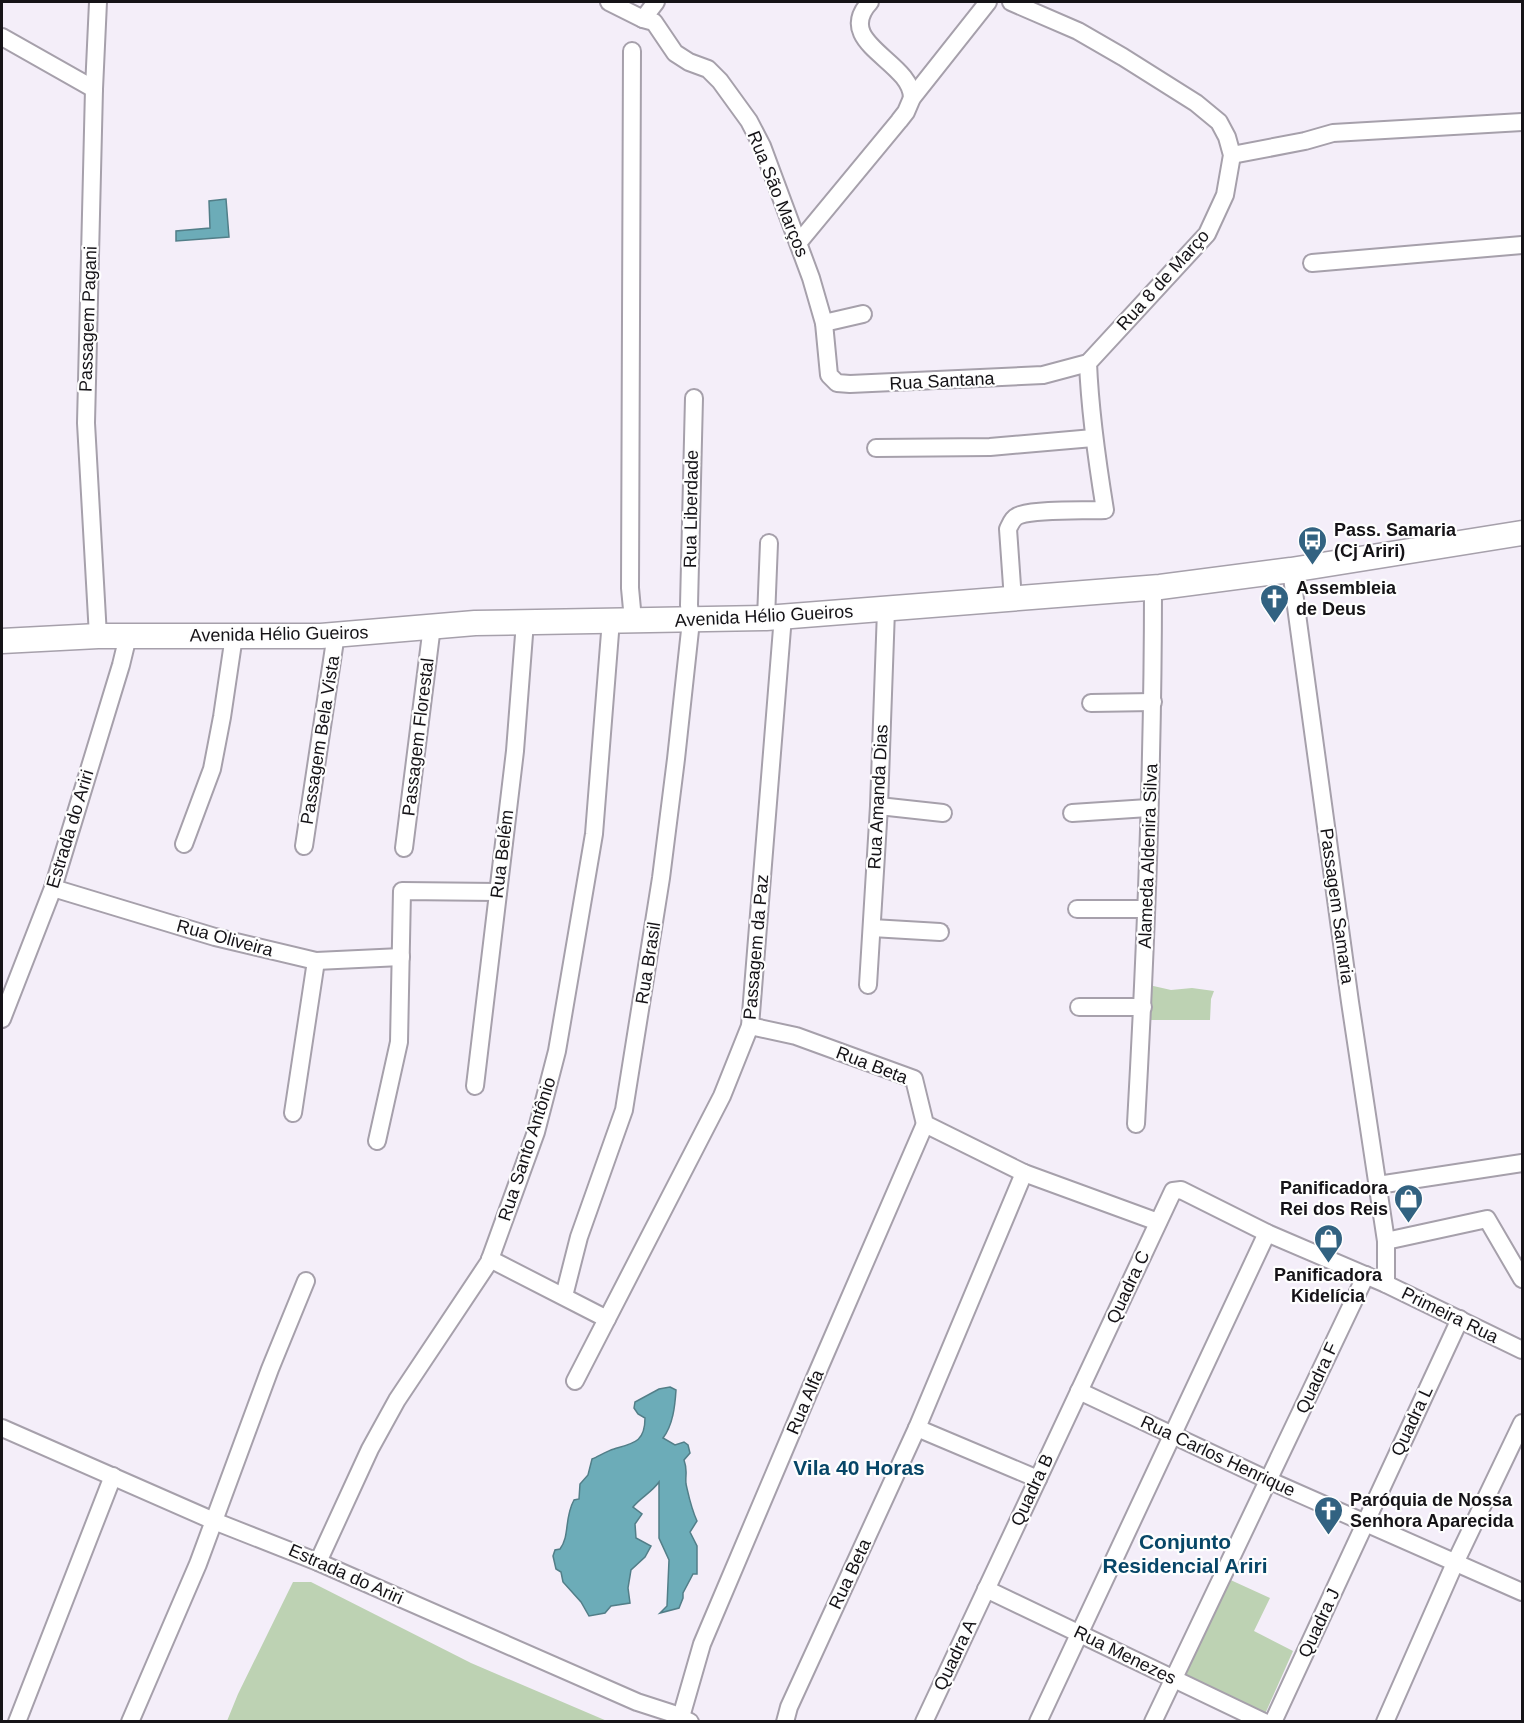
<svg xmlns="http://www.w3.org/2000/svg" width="1524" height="1723" font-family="Helvetica,sans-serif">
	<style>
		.green { fill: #bdd2b3 }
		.water { fill: #6cacb8; stroke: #527e88; stroke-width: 1.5 }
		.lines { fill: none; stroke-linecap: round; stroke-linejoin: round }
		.minor-casing { stroke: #a6a0ab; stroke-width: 20 }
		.secondary-casing { stroke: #a6a0ab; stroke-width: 27 }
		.minor { stroke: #fff; stroke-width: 16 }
		.secondary { stroke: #fff; stroke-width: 24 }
		.labels { text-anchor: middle; stroke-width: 4.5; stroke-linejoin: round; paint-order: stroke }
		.street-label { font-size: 18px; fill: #151317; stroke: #fefefe }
		.poi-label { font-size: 18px; font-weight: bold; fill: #151317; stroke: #fefefe; text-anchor: start }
		.quarter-label { font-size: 21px; font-weight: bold; fill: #074667; stroke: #fefefe }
	</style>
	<rect width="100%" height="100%" fill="#f4eef9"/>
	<!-- green -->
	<g class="green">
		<path d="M 1149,985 L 1171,990 L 1192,988 L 1214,991 L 1211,999 L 1210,1020 L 1148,1020 Z"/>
		<path d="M 1224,1577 L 1270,1598 L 1254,1631 L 1293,1651 L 1265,1714 L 1179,1677 Z"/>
		<path d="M 293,1582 L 311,1582 L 471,1663 L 607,1721 L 227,1721 L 238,1694 Z"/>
	</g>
	<!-- water -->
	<g class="water">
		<path d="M 226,199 L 229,237 L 176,241 L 176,231 L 210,228 L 209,201 Z"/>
		<path d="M 670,1387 L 676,1390 C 675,1406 673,1425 663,1438 L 675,1445 L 684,1442 L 688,1445 L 690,1453 L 684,1460 C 688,1471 685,1475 686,1484 C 689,1497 691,1508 697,1521 L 690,1532 L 697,1546 L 697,1574 L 693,1574 L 683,1593 L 683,1598 L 679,1608 L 660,1613 L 667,1606 L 669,1560 L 659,1538 L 659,1482 C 651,1493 641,1497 633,1507 L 642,1514 L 635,1524 L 636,1538 L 651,1546 L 645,1557 L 631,1570 L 628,1588 L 630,1603 L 611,1606 L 605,1613 L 589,1616 L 581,1602 L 563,1582 L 561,1572 L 556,1569 L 553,1556 L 555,1550 L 560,1549 C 570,1536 564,1518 574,1500 L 579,1499 L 580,1484 L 588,1475 L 592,1459 C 599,1456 607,1451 614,1449 C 634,1443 645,1442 645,1418 L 638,1414 L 634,1408 L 635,1402 L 659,1389 Z"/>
	</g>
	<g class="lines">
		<defs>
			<g id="minor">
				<path d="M 609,2 L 643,19 L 654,22 L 675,53 L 689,62 L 708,69 L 720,81 L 749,121 L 762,146 L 811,278 L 824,323 L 829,375 L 837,383 L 850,384 L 1043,375 L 1088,363"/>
				<path d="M 870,2 C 832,43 912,61 912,98"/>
				<path d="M 1011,2 L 1078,31 L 1123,57 L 1196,103 L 1219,122 L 1227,137 L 1232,155 L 1225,195 L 1207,234 L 1088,363 C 1090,413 1097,461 1105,510 C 1081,511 1041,509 1020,515 C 1013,517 1011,523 1008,529 L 1013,600"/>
				<path d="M 643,19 L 656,2"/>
				<path d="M 2,37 L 94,89"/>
				<path d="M 632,51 L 630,588 L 633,620"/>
				<path d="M 1232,155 L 1305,141 L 1333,133 L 1522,122"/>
				<path d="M 799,242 L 899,121 L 906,112 L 912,98 L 988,2"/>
				<path d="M 1312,263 L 1522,245"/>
				<path d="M 824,323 L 863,314"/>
				<path d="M 876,448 L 990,447 L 1093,438"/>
				<path d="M 1291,570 L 1350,1002 L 1386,1241 L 1386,1284"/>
				<path d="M 766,618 L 769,543"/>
				<path d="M 98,636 L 86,423 L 94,89 L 98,2"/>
				<path d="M 1091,703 L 1153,702"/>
				<path d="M 879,806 L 943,813"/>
				<path d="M 1072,813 L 1148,808"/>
				<path d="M 184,844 L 212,769 L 222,717 L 234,636"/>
				<path d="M 304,846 L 336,634"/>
				<path d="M 404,848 L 432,626"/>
				<path d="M 53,888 L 215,937 L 316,961 L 401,957"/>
				<path d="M 1077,909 L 1146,909"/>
				<path d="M 872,928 L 940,932"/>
				<path d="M 868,985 L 879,806 L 886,610"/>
				<path d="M 1079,1007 L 1143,1007"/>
				<path d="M 2,1019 L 53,888 L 121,665 L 128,636"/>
				<path d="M 750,1026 L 796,1036 L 914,1079 L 925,1124 L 1024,1173 L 1158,1222"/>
				<path d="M 475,1086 L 515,751 L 525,622"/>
				<path d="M 293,1113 L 316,961"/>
				<path d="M 1136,1124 C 1146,945 1153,766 1153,588"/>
				<path d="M 377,1141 L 399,1042 L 402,891 L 498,892"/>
				<path d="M 1378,1185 L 1522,1163"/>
				<path d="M 1386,1241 L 1487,1219 L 1522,1279"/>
				<path d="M 490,1259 L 607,1319"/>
				<path d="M 564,1296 L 579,1237 L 624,1110 L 661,878 L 676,759 L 691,621 L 689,605 L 694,398"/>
				<path d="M 575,1381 L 722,1096 L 750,1026 L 783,616"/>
				<path d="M 1079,1391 L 1268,1480 L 1522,1592"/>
				<path d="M 2,1428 L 214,1521 L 318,1562 L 637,1702 L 671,1713 L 690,1722"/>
				<path d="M 917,1428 L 1038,1479"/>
				<path d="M 318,1562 L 370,1449 L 397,1400 L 489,1262 L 536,1132 L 557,1051 L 594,834 L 611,620"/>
				<path d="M 986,1589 L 1264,1722"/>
				<path d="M 681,1717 L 702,1644 L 811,1387 L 925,1124"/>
				<path d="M 17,1722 L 113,1476"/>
				<path d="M 130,1722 L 198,1564 L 270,1369 L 306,1281"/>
				<path d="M 785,1722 L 789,1707 L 917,1428 L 1024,1173"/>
				<path d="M 924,1722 L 1173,1191 L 1181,1190 L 1267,1233 L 1386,1284 L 1522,1350"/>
				<path d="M 1038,1722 L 1267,1233"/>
				<path d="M 1153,1722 L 1366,1275"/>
				<path d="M 1273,1722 L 1460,1319"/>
				<path d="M 1385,1722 L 1455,1563 L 1522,1423"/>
			</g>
			<path id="secondary" d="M 2,641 L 98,636 L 321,636 L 475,623 L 766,618 L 1160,587 L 1291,570 L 1522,533"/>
		</defs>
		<!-- minor casing -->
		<use href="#minor" class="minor-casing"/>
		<!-- secondary casing -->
		<use href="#secondary" class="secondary-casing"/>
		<!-- minor -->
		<use href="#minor" class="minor"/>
		<!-- secondary -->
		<use href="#secondary" class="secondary"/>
	</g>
	<!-- icons -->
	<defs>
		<symbol id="bus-pin" viewBox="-11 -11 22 30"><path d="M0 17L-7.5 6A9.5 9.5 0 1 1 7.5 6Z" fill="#326281" stroke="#fefefe"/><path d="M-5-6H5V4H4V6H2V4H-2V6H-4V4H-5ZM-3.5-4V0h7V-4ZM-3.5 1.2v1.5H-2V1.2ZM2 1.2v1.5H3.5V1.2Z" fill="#fff"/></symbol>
		<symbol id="church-pin" viewBox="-11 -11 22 30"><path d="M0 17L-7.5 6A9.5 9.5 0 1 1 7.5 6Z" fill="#326281" stroke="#fefefe"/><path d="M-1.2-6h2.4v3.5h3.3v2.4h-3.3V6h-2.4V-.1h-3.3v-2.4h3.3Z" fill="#fff"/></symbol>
		<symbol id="shop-pin" viewBox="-11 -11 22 30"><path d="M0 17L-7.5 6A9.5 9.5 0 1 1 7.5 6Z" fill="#326281" stroke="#fefefe"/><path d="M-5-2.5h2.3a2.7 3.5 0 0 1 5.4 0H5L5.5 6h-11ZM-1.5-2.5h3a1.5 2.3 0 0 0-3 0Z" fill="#fff"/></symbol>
	</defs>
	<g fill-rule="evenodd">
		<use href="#bus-pin" x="1296" y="524" width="33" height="45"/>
		<use href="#church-pin" x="1258" y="582" width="33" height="45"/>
		<use href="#shop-pin" x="1392" y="1182" width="33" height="45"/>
		<use href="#shop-pin" x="1312" y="1222" width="33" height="45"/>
		<use href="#church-pin" x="1312" y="1494" width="33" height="45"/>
	</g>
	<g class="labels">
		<!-- street labels -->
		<g class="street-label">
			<text transform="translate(778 194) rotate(68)" y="6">Rua São Marços</text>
			<text transform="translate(1163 280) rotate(-48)" y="6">Rua 8 de Março</text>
			<text transform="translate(88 319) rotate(-88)" y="6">Passagem Pagani</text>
			<text transform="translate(942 381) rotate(-3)" y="6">Rua Santana</text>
			<text transform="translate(691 509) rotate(-89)" y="6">Rua Liberdade</text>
			<text transform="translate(764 616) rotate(-3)" y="6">Avenida Hélio Gueiros</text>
			<text transform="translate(279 634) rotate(-1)" y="6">Avenida Hélio Gueiros</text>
			<text transform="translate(418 737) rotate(-83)" y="6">Passagem Florestal</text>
			<text transform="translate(320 740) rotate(-81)" y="6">Passagem Bela Vista</text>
			<text transform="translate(878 797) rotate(-87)" y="6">Rua Amanda Dias</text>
			<text transform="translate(70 829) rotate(-73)" y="6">Estrada do Ariri</text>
			<text transform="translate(502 854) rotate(-83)" y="6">Rua Belém</text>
			<text transform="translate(1148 856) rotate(-88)" y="6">Alameda Aldenira Silva</text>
			<text transform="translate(1337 906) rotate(82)" y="6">Passagem Samaria</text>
			<text transform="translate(225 938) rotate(15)" y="6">Rua Oliveira</text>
			<text transform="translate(756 947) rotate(-85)" y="6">Passagem da Paz</text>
			<text transform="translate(648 963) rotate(-81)" y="6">Rua Brasil</text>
			<text transform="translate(872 1065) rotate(21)" y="6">Rua Beta</text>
			<text transform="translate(527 1149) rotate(-72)" y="6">Rua Santo Antônio</text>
			<text transform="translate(1128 1287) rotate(-65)" y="6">Quadra C</text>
			<text transform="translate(1450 1315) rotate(26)" y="6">Primeira Rua</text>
			<text transform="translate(1317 1378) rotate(-65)" y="6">Quadra F</text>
			<text transform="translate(805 1402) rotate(-67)" y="6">Rua Alfa</text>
			<text transform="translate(1412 1421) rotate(-65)" y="6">Quadra L</text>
			<text transform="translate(1218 1456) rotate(25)" y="6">Rua Carlos Henrique</text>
			<text transform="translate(1032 1490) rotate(-65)" y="6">Quadra B</text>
			<text transform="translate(346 1574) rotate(24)" y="6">Estrada do Ariri</text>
			<text transform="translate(850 1574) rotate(-65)" y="6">Rua Beta</text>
			<text transform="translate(1319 1623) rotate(-65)" y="6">Quadra J</text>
			<text transform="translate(955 1655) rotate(-65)" y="6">Quadra A</text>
			<text transform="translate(1125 1655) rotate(26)" y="6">Rua Menezes</text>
		</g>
		<!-- poi labels -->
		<g class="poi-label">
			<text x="1334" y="536">Pass. Samaria<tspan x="1334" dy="21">(Cj Ariri)</tspan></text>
			<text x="1296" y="594">Assembleia<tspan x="1296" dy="21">de Deus</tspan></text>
			<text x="1388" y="1194" text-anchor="end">Panificadora<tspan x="1388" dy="21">Rei dos Reis</tspan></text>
			<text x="1328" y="1281" text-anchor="middle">Panificadora<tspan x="1328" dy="21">Kidelícia</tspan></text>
			<text x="1350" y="1506">Paróquia de Nossa<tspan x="1350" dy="21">Senhora Aparecida</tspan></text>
		</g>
		<!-- quarter labels -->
		<g class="quarter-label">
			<text x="859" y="1475">Vila 40 Horas</text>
			<text x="1185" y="1549">Conjunto<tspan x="1185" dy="24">Residencial Ariri</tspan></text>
		</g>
	</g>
	<!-- border -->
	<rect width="1524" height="1723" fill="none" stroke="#151317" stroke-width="6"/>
</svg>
